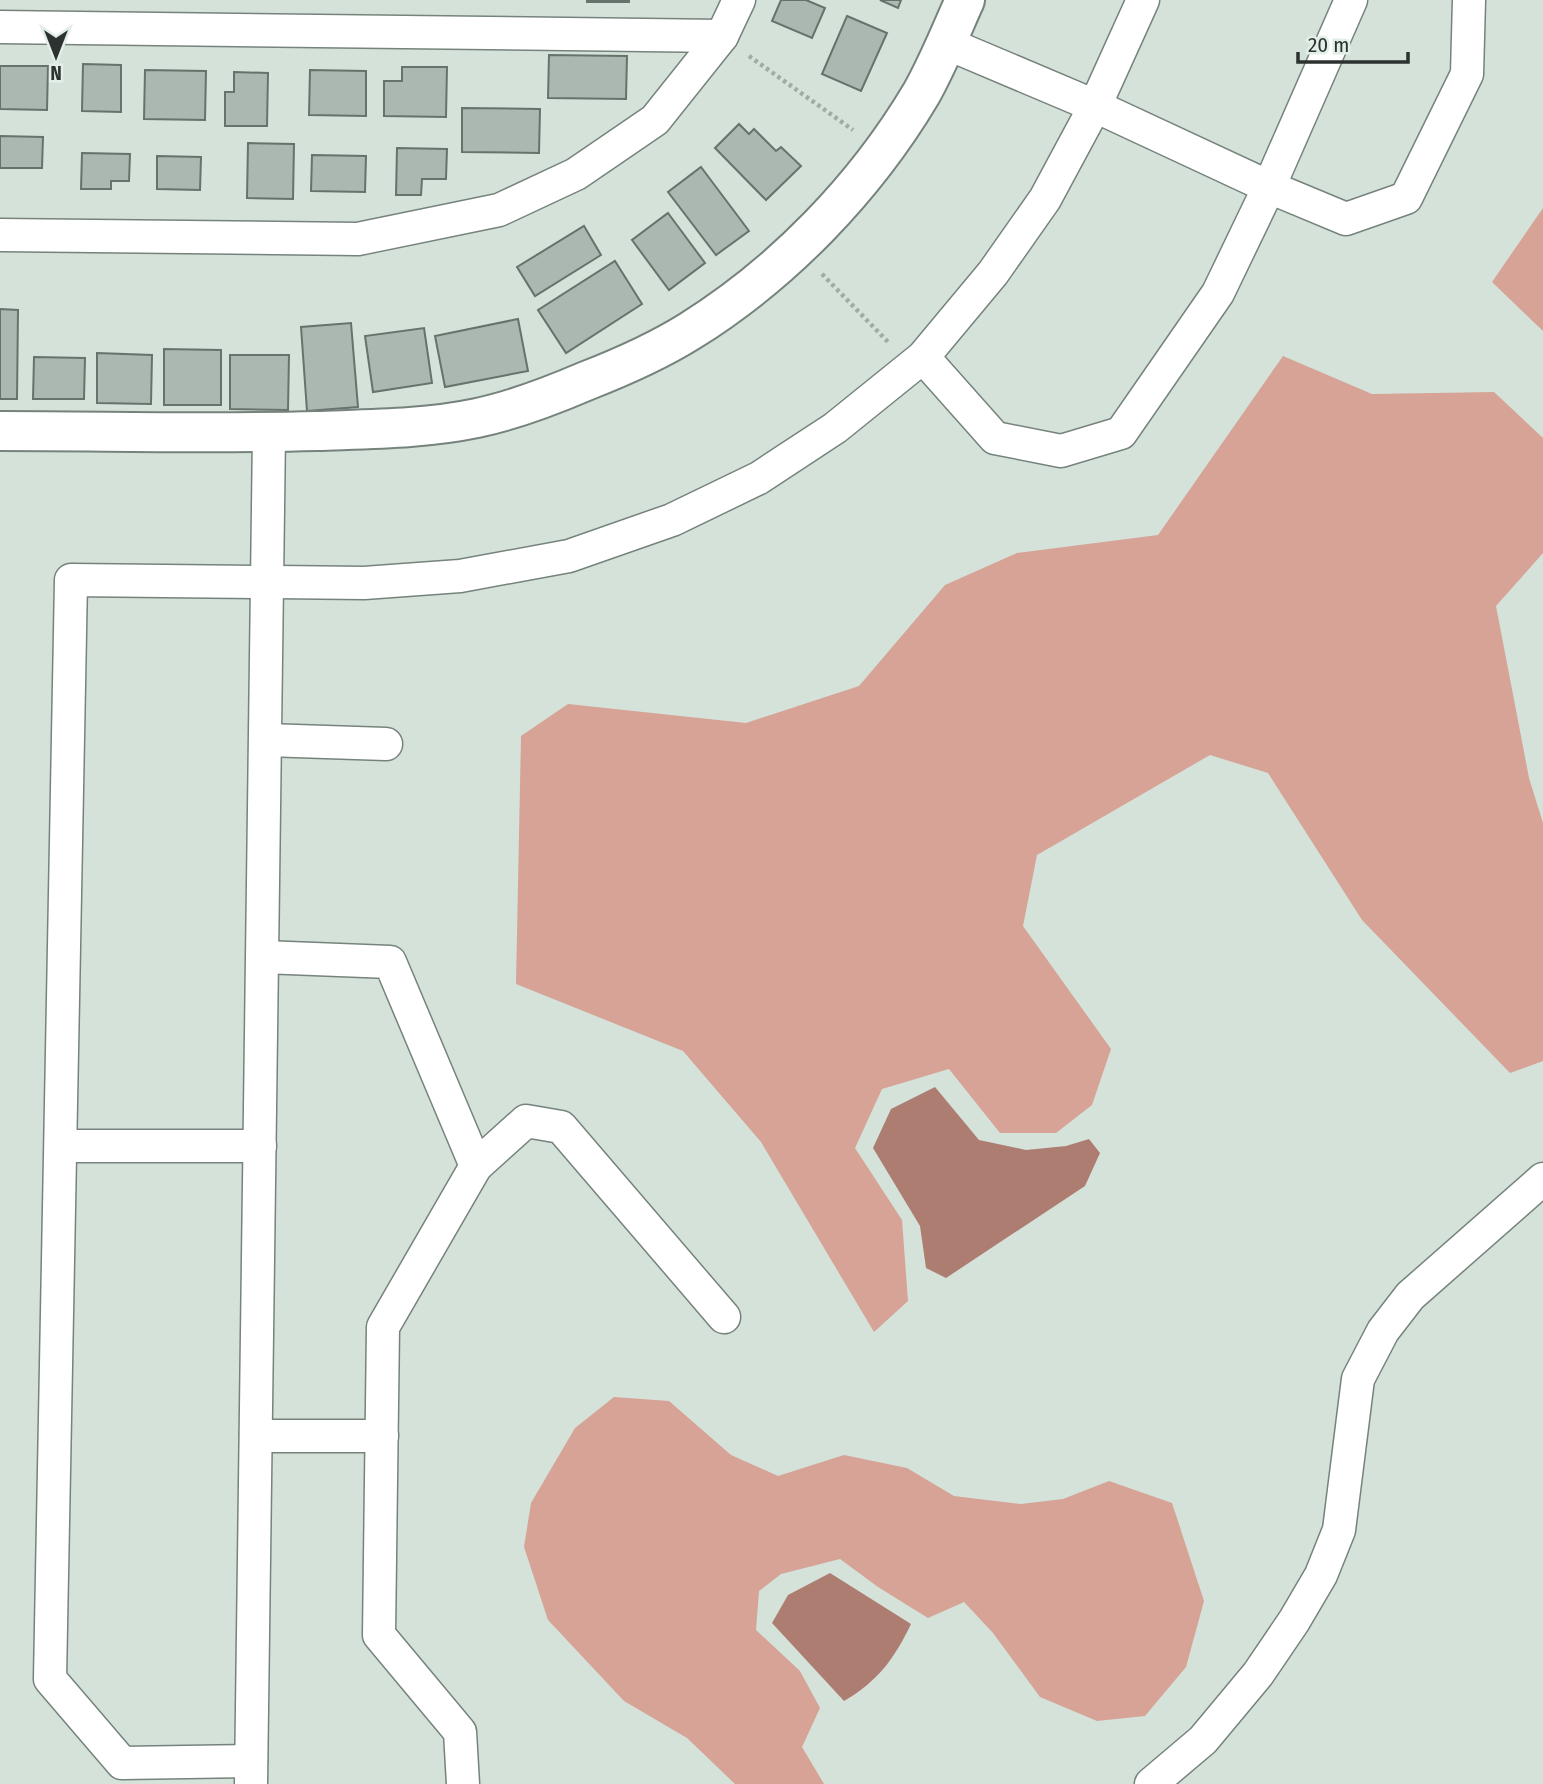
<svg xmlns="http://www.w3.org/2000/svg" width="1543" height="1784" font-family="'Fira Sans Condensed',sans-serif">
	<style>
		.forest { fill: #d6a396 }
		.water { fill: #ae7d71 }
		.building { fill: #aab8b1; stroke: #66736c; stroke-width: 2 }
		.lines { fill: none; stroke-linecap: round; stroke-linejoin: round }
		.minor-casing { stroke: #76837c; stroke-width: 35 }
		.tertiary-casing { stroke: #76837c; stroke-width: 42 }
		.path { stroke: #9faba4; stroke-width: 4.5; stroke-dasharray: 3.5 3.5; stroke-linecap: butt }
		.minor { stroke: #fff; stroke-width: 32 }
		.tertiary { stroke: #fff; stroke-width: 38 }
	</style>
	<rect width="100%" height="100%" fill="#d4e2da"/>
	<!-- forest -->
	<g class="forest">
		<path d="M 1543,208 L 1543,331 L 1492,282 Z"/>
		<path d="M 1283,356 L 1372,394 L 1494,392 L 1543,438 L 1543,553 L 1496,606 L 1529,778 L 1543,823 L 1543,1061 L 1510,1073 L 1362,920 L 1268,773 L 1210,755 L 1037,855 L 1023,926 L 1111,1049 L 1092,1105 L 1056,1133 L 1000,1133 L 949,1069 L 882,1089 L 855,1148 L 902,1220 L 908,1301 L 874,1332 L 761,1142 L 683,1051 L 516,984 L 521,736 L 568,704 L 746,723 L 859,686 L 945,585 L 1017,553 L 1158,535 Z"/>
		<path d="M 614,1397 L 669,1401 L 731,1455 L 778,1476 L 844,1455 L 907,1468 L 954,1496 L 1021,1504 L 1063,1499 L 1109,1481 L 1172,1503 L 1204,1601 L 1186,1667 L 1145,1716 L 1097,1721 L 1040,1697 L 993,1633 L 964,1602 L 928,1618 L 878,1587 L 840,1559 L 781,1574 L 759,1591 L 756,1630 L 800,1671 L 820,1708 L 802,1747 L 824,1784 L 735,1784 L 687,1738 L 624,1701 L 548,1620 L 524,1547 L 531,1503 L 575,1428 Z"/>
	</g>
	<!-- water -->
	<g class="water">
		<path d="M 935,1087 L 979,1140 L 1026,1150 L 1066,1146 L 1089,1139 L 1100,1153 L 1085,1186 L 946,1278 L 926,1268 L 920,1226 L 873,1148 L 891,1109 Z"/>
		<path d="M 830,1573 L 911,1624 C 894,1659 878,1681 844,1701 L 772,1623 L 788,1595 Z"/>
	</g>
	<!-- building -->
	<g class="building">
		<rect x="587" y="0" width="42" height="2"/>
		<path d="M 781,0 L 806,0 L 825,8 L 812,38 L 772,21 Z"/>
		<path d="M 880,0 L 901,0 L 898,8 Z"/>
		<path d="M 847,16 L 887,33 L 861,91 L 822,74 Z"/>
		<path d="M 549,55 L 627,56 L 626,99 L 548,98 Z"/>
		<path d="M 83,64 L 121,65 L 121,112 L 82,111 Z"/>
		<path d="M 0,66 L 48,66 L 47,110 L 0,109 Z"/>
		<path d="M 402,67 L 447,67 L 446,117 L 384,116 L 384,81 L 402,81 Z"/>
		<path d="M 145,70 L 206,71 L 205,120 L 144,119 Z"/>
		<path d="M 310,70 L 366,71 L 366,116 L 309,115 Z"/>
		<path d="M 234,72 L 268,73 L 267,126 L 225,126 L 225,92 L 234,92 Z"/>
		<path d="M 462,108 L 540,109 L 539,153 L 462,152 Z"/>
		<path d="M 739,124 L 749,134 L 754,129 L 776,151 L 781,147 L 801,166 L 766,200 L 715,148 Z"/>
		<path d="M 0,136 L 43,137 L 42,168 L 0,168 Z"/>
		<path d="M 248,143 L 294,144 L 293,199 L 247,198 Z"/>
		<path d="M 397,148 L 447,149 L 446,179 L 422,179 L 421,195 L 396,195 Z"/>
		<path d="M 82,153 L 130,154 L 129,181 L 111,181 L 111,189 L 81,189 Z"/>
		<path d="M 312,155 L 366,156 L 365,192 L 311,191 Z"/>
		<path d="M 157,156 L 201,157 L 200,190 L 157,189 Z"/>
		<path d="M 701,167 L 749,231 L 716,255 L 668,192 Z"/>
		<path d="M 668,213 L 705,263 L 669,290 L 632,240 Z"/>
		<path d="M 584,226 L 601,255 L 535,296 L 517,267 Z"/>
		<path d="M 615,261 L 642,304 L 566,353 L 538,310 Z"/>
		<path d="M 0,309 L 18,310 L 17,399 L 0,399 Z"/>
		<path d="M 518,319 L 528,371 L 445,387 L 435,336 Z"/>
		<path d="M 351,323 L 358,407 L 307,411 L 301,327 Z"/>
		<path d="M 424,328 L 432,383 L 373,392 L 365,336 Z"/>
		<path d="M 164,349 L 221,350 L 221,405 L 164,405 Z"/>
		<path d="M 97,353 L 152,355 L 151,404 L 97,403 Z"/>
		<path d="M 230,355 L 289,355 L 288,410 L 230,409 Z"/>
		<path d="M 34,357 L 85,358 L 84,399 L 33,399 Z"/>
	</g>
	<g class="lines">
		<defs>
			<g id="minor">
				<path d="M 0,27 L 722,36"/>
				<path d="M 946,43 L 1095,106 L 1269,187 L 1346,219 L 1406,198 L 1467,74 L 1469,0"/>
				<path d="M 0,235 L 358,239 L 499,210 L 576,174 L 655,120 L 722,36 L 739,0"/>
				<path d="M 923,357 L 995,438 L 1061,451 L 1121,433 L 1218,293 L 1269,187 L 1351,0"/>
				<path d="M 266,740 L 386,744"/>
				<path d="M 263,957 L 390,962 L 476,1166 L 383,1327 L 379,1635 L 460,1732 L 463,1784"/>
				<path d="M 61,1146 L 260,1146"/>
				<path d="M 476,1166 L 526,1121 L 561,1127 L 724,1317"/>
				<path d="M 256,1436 L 382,1436"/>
				<path d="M 251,1761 L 122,1763 L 50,1679 L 71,580 L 364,583 L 460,576 L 569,556 L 672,520 L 759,478 L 835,428 L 923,357 L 993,273 L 1045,199 L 1095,106 L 1143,0"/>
				<path d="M 251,1784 L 269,433"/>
				<path d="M 1151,1784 L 1203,1740 L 1258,1674 L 1294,1621 L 1321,1575 L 1339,1530 L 1358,1379 L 1383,1331 L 1410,1296 L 1543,1179"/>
			</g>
			<path id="tertiary" d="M 0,431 C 106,431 211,434 317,431 C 370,429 425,429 477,418 C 515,410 551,396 586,381 C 622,367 658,351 690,331 C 783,273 865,188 921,94 C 938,64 951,31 965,0"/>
		</defs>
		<!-- minor casing -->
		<use href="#minor" class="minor-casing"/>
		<!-- tertiary casing -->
		<use href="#tertiary" class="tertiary-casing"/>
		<!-- path -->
		<g class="path">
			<path d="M 749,56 L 853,130"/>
			<path d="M 822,274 L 889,343"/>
		</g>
		<!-- minor -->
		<use href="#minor" class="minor"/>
		<!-- tertiary -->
		<use href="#tertiary" class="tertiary"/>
	</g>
	<!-- north arrow -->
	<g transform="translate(56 56) rotate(180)" stroke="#e1efe8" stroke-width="5" paint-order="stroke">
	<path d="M0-5L12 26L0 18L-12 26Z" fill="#2c322f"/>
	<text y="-10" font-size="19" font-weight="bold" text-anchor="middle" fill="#2c322f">N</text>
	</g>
	<!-- scale -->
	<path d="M1298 52v10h110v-10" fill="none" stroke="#2c322f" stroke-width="3.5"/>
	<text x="1308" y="52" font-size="21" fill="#2c322f" stroke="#e1efe8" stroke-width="5" paint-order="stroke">20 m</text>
</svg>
